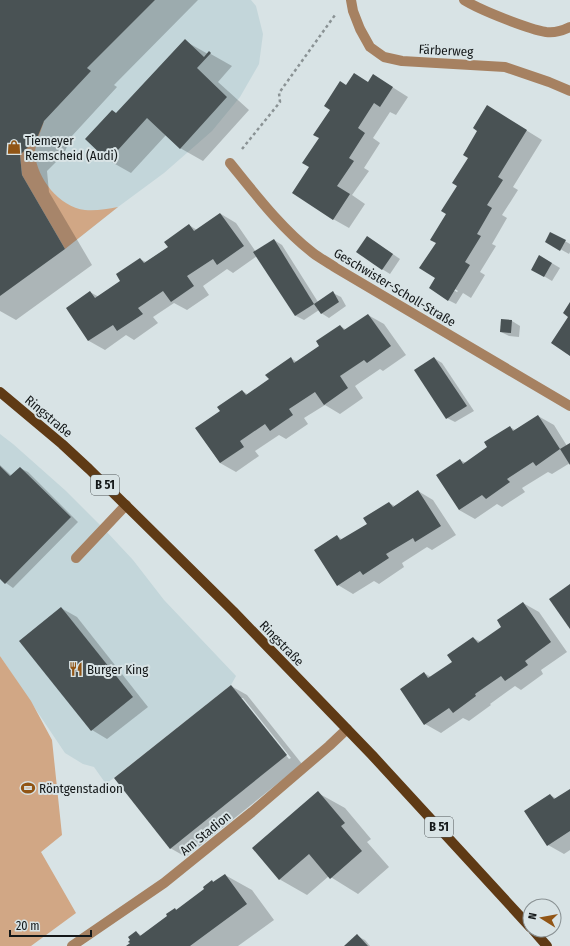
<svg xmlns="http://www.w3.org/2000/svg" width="570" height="946" font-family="'Fira Sans Condensed',sans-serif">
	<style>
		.built { fill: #c3d6da }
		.green { fill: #d1a785 }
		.shadow { fill: #0003; fill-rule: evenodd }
		.building { fill: #495254 }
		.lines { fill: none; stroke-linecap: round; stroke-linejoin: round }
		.path { stroke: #8a9294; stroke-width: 2.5; stroke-dasharray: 3 3; stroke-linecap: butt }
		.lane { stroke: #a68161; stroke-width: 10 }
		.street { stroke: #a68161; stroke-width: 10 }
		.primary { stroke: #5f3a15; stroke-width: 10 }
		.labels { text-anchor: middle; stroke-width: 4; stroke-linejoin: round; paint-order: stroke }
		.shield { fill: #d8e3e5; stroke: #4e5456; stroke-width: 1 }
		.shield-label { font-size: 12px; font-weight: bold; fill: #131718 }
		.street-label { font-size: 13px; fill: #131718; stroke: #d8e3e5 }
		.poi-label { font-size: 13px; fill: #131718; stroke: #d8e3e5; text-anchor: start }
	</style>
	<rect width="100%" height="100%" fill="#d8e3e5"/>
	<!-- built -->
	<g class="built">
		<path d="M 155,0 L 251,0 L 256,6 L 263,34 L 259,64 L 240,97 L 212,131 L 164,173 L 118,207 L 65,249 L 22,175 L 44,121 L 91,71 L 87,68 Z"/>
		<path d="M 0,434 L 13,444 L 66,491 L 105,530 L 133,560 L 164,600 L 236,676 L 231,685 L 106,784 L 94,767 L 83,764 L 65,753 L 0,656 Z"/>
	</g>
	<!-- green -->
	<g class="green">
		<path d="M 44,121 C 41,131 35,144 35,154 C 37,178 59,207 85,210 C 96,211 107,209 118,207 L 65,249 L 22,175 L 20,155 Z"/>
		<path d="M 0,656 L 31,701 L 52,740 L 62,835 L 41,852 L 76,913 L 31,946 L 0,946 Z"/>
	</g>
	<!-- shadow -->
	<g class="shadow">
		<path d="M 0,0 L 198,0 L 114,85 L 117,87 L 71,137 L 64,154 L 47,171 L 49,192 L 92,265 L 16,320 L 0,311 Z"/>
		<path d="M 185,41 L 208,54 L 209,53 L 232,66 L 218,82 L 249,110 L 203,161 L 180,148 L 166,135 L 131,173 L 108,160 Z"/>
		<path d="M 369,83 L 389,85 L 408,97 L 396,115 L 390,112 L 373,138 L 380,143 L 364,168 L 369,171 L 352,195 L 365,204 L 349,228 L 333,219 L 310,167 L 320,138 L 347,86 Z"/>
		<path d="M 503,116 L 542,140 L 513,187 L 518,190 L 502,215 L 507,218 L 492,244 L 496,246 L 480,272 L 485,275 L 471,298 L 463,293 L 456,304 L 448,300 L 435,280 L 457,292 L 458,291 L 420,268 L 437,243 Z"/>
		<path d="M 221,214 L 236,223 L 256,252 L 274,240 L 282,245 L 318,302 L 333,293 L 341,297 L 346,306 L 329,318 L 321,313 L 319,310 L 304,320 L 296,316 L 257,256 L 233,273 L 227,269 L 203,286 L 209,295 L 187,310 L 174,303 L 153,317 L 158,323 L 134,340 L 126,335 L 105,350 L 89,341 L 67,308 L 90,292 L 99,297 L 122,282 L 140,259 L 146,262 L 169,247 L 189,225 L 197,230 Z"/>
		<path d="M 551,233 L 570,244 L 570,252 L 569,254 L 546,241 Z"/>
		<path d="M 368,237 L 400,259 L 390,274 L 382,269 Z"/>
		<path d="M 540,256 L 560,268 L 552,281 L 532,269 Z"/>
		<path d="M 368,315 L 384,324 L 406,355 L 383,371 L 380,369 L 355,386 L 363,398 L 340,414 L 325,405 L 304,418 L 308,424 L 286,439 L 279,435 L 255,451 L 259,456 L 236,472 L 220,463 L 197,429 L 221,412 L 242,391 L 249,395 L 270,380 L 291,358 L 297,362 L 320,346 L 340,326 L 347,330 Z"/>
		<path d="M 512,321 L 520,326 L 519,337 L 509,336 L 501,332 Z"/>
		<path d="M 434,358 L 442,363 L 474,411 L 455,422 L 447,418 Z"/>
		<path d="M 538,416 L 554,425 L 567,446 L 570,444 L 570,463 L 552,474 L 548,472 L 522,488 L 525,492 L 502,507 L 497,504 L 475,519 L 459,510 L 460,460 L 466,463 L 489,448 L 510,427 L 515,430 Z"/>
		<path d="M 0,465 L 12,476 L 20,468 L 28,472 L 78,522 L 13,588 L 6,583 L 0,578 Z"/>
		<path d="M 418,491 L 433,500 L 456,535 L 432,550 L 427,547 L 402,563 L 404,567 L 379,584 L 374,581 L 353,594 L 338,585 L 337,536 L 343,540 L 368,524 L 389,503 L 395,506 Z"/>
		<path d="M 523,603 L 539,612 L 567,652 L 541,670 L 543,674 L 521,690 L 515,686 L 490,704 L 491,705 L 469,721 L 463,718 L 441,733 L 425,724 L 424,673 L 431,677 L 453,662 L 473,638 L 481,642 L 503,627 Z"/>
		<path d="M 61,608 L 77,617 L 148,707 L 107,739 L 92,730 Z"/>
		<path d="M 231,686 L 247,695 L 302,764 L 186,857 L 170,848 ZM 240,698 L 243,698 L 291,758 L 289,759 Z"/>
		<path d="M 570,790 L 570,850 L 564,854 L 548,845 L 550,795 L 557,799 Z"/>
		<path d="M 318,793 L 345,808 L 371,839 L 367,842 L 389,867 L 358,894 L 329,876 L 307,895 L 279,879 Z"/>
		<path d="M 225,875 L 252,890 L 274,920 L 238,946 L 128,946 L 131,944 L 136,932 L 142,936 L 168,916 L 175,909 L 177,910 L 206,889 L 212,881 L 214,883 Z"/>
		<path d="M 357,936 L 365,940 L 370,946 L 346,946 Z"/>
	</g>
	<!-- building -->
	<g class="building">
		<path d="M 0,0 L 155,0 L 87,68 L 91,71 L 44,121 L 37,138 L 20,155 L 22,175 L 65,249 L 0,296 Z"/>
		<path d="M 185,39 L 204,57 L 209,51 L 211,53 L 197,68 L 227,97 L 180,149 L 147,118 L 108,161 L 85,139 L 112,110 L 116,113 Z"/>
		<path d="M 354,73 L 368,82 L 373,74 L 393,87 L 380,107 L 374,103 L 358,128 L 365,133 L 349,158 L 354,161 L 337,186 L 350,194 L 333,220 L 292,193 L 309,167 L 302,163 L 319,138 L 313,135 L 330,110 L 324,106 L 340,81 L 346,85 Z"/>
		<path d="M 487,105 L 527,130 L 498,177 L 503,180 L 487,205 L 492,208 L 477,234 L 481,236 L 465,262 L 470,265 L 448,301 L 429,288 L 435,278 L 419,268 L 436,243 L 430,240 L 446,214 L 441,211 L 457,186 L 452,183 L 468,158 L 463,155 L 477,131 L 473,128 Z"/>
		<path d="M 220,213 L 244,246 L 217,265 L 213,259 L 187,276 L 194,286 L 171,302 L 163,291 L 138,308 L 143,314 L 117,331 L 113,325 L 88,341 L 66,308 L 90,291 L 95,298 L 120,281 L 116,274 L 140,258 L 144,263 L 168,247 L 164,242 L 189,224 L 194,231 Z"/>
		<path d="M 550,232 L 566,240 L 560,251 L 545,242 Z"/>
		<path d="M 367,236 L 393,254 L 382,270 L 356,252 Z"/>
		<path d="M 274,239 L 314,304 L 295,316 L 253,252 Z"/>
		<path d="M 539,255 L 552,263 L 544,277 L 531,270 Z"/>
		<path d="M 333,291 L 339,302 L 321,314 L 314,304 Z"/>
		<path d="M 570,302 L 570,356 L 551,343 L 568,317 L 563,313 Z"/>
		<path d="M 368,314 L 391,346 L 367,363 L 364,360 L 340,376 L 348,388 L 324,405 L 315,392 L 289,409 L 293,415 L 270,431 L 265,424 L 240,441 L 244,447 L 220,463 L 195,428 L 220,411 L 217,407 L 242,390 L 246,395 L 269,379 L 265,375 L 291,357 L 294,363 L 319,346 L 316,341 L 340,325 L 344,330 Z"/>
		<path d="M 501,319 L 512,320 L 511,333 L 500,332 Z"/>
		<path d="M 434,357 L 467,406 L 446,419 L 414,370 Z"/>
		<path d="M 538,415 L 560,449 L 536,466 L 533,462 L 507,479 L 510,482 L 486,499 L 482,495 L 459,510 L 436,475 L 460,459 L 463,464 L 487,447 L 484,442 L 510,426 L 513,431 Z"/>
		<path d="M 570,443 L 570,465 L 560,449 Z"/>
		<path d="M 0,466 L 10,476 L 20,467 L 71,517 L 5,584 L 0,579 Z"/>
		<path d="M 418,490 L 441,526 L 415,542 L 413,538 L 386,554 L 389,558 L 363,575 L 360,571 L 337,586 L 314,550 L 337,535 L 340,540 L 367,524 L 363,518 L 389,502 L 393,507 Z"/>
		<path d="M 570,584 L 570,629 L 549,599 Z"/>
		<path d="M 523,602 L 551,642 L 525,661 L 528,665 L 505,681 L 501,676 L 475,694 L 476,696 L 453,713 L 449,708 L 424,725 L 400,689 L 424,672 L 428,678 L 452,662 L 447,655 L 473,637 L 478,643 L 501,627 L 497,620 Z"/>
		<path d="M 61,607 L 133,697 L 91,731 L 19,641 Z"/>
		<path d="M 231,685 L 287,755 L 170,849 L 114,778 Z"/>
		<path d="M 570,789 L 570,831 L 547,846 L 524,811 L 550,794 L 554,799 Z"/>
		<path d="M 318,791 L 345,823 L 341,826 L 362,851 L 330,879 L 309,854 L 279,880 L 252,848 Z"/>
		<path d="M 225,874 L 247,904 L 190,946 L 126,946 L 130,943 L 128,942 L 130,940 L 128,937 L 136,931 L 140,936 L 167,916 L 166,914 L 175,908 L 176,910 L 204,889 L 203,887 L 212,880 L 213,882 Z"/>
		<path d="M 357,934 L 368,946 L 344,946 Z"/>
	</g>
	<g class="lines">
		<!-- path -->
		<path class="path" d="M 242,149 L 280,102 L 279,93 L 335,15"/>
		<!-- lane -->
		<g class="lane">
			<path d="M 464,0 C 480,10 528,29 546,32 C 554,33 562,31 570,27"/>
			<path d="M 76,558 L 126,505"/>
		</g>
		<!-- street -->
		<g class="street">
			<path d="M 351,0 L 353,11 L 360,29 L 370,47 L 384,57 L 402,61 L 505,67 L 549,82 L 570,91"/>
			<path d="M 230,163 C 256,195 281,228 313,253 C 321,259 329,263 336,268 L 570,406"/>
			<path d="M 72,946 L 164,883 L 252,812 L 329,746 L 347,729"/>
		</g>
		<!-- primary -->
		<g class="primary">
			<path d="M 0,392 L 62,444 L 89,469 L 233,611 L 372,755 L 530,927"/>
			<path d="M 533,930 L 547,946"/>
		</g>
	</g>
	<!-- icons -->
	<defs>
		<symbol id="shop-bare" viewBox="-9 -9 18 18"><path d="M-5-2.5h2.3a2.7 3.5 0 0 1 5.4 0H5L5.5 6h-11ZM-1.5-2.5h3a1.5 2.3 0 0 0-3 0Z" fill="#915515" stroke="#d8e3e5" stroke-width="2.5" paint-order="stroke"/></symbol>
		<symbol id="restaurant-bare" viewBox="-9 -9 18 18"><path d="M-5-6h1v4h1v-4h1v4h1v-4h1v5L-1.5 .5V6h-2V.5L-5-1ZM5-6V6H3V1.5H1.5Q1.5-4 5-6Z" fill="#915515" stroke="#d8e3e5" stroke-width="2.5" paint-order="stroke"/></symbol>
		<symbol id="stadium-bare" viewBox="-9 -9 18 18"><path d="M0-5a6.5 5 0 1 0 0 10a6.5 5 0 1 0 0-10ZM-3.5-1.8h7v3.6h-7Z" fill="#915515" stroke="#d8e3e5" stroke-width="2.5" paint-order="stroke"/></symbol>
	</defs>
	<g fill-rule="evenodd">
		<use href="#shop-bare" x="4" y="137" width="20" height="20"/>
		<use href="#restaurant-bare" x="66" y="659" width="20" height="20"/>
		<use href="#stadium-bare" x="18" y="778" width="20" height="20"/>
	</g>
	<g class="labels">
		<!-- shield labels -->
		<g class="shield">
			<rect x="91" y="475" width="28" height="20" rx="3"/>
			<rect x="425" y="817" width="28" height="20" rx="3"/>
		</g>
		<g class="shield-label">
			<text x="105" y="489">B 51</text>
			<text x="439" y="831">B 51</text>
		</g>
		<!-- street labels -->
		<g class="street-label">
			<text transform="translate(446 50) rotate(3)" y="5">Färberweg</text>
			<text transform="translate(395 287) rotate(31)" y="5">Geschwister-Scholl-Straße</text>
			<text transform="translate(49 416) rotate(40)" y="5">Ringstraße</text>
			<text transform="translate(282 643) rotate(46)" y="5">Ringstraße</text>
			<text transform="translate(205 833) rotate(-39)" y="5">Am Stadion</text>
		</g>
		<!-- poi labels -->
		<g class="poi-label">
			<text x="25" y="145">Tiemeyer<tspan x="25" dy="15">Remscheid (Audi)</tspan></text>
			<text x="87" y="674">Burger King</text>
			<text x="39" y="793">Röntgenstadion</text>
		</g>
	</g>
	<!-- north arrow -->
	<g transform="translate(542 918) rotate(281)"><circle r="19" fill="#d8e3e5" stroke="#899193"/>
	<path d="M0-3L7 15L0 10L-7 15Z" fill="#915515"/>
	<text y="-6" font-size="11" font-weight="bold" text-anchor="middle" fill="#131718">N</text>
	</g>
	<!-- scale -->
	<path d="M10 930v6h81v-6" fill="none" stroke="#131718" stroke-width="2"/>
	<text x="16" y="930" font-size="12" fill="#131718" stroke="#d8e3e5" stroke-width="3" paint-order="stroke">20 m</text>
</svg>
